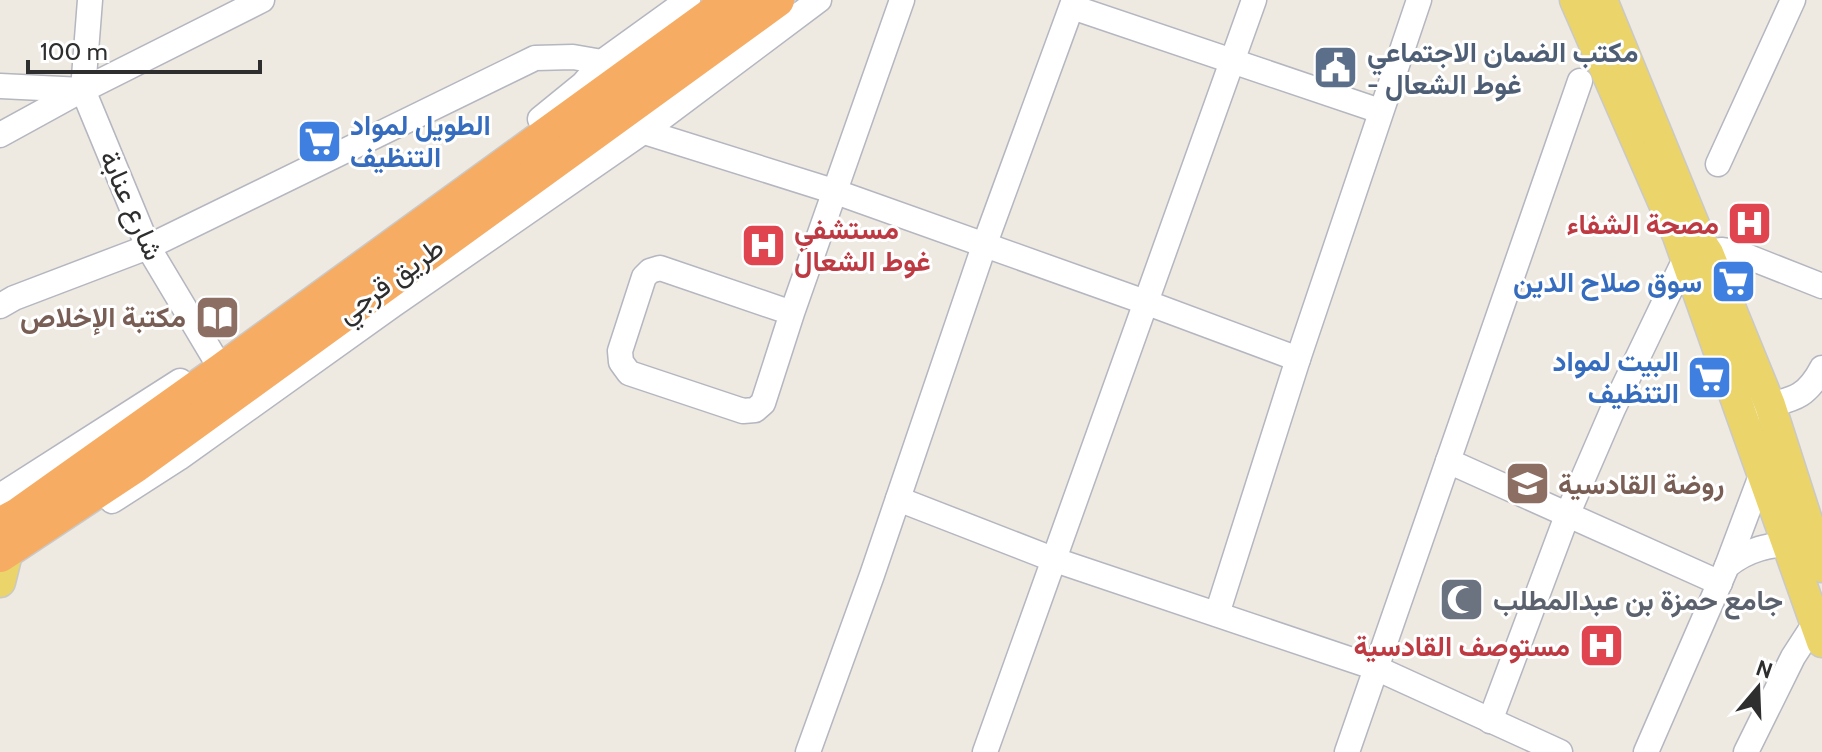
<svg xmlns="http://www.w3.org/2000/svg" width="1822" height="752" font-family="Cabin,Vazirmatn,sans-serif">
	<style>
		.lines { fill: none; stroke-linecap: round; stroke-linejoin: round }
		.minor-casing { stroke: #b4b6c0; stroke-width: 27 }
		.major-casing { stroke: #c9c9c9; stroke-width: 33 }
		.highway-casing { stroke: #c9c9c9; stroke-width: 37 }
		.minor { stroke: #fff; stroke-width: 24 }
		.major { stroke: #ebd469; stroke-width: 30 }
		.highway { stroke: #f7ac63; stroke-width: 34 }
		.labels { text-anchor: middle; stroke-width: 6; stroke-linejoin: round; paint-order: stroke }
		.service-label { font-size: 28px; font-weight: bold; fill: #4e5e75; stroke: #fff; text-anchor: start }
		.shop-label { font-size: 28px; font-weight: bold; fill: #366cbe; stroke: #fff; text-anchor: end }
		.street-label { font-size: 28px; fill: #2e2e2e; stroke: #fff }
		.health-label { font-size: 28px; font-weight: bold; fill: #be3a42; stroke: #fff; text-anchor: end }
		.education-label { font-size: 28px; font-weight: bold; fill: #785e54; stroke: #fff; text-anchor: end }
		.worship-label { font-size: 28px; font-weight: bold; fill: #5b616d; stroke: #fff; text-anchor: start }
	</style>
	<rect width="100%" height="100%" fill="#eee9e1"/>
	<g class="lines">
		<defs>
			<g id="minor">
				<path d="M 90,0 L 83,90 L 148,247 L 230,384"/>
				<path d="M 1072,7 L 1380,111"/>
				<path d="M 0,86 L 83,90 L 262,0"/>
				<path d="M 540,119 L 583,84 L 602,62"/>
				<path d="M 632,128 L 836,192 L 1145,302 L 1298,359"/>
				<path d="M 0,135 L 82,90"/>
				<path d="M 1718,164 L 1793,0"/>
				<path d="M 1708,253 L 1721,250 L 1736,252 L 1822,286"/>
				<path d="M 0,306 L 14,298 L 148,247 L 535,58 L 573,57 L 602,62 L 688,0"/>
				<path d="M 792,313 L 660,268 L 650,271 L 644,277 L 620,351 L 621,362 L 629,373 L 743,411 L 755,410 L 763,403 L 792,313 L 902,0"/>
				<path d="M 1756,409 C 1789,399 1804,402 1822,368"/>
				<path d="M 1448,461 L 1720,583"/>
				<path d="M 0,496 L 180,381"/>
				<path d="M 898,499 L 1055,560 L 1376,668 L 1560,752"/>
				<path d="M 112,501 L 179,458 L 393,305 L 643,132 L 819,0"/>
				<path d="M 1727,566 L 1762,473"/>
				<path d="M 1217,614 L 1298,359 L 1419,0"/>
				<path d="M 1490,721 L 1568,513 L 1613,409 L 1685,259"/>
				<path d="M 808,752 L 872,575 L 984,246 L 1074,0"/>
				<path d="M 985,752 L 1254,0"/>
				<path d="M 1347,752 L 1580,81"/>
				<path d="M 1646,752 L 1727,566 C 1751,546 1775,545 1804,541"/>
				<path d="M 1746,752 L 1793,657 L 1815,623"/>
			</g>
			<g id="major">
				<path d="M 1575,0 L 1678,236 L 1822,642"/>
				<path d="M 1602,0 L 1702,244 L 1708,253 L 1770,405 L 1822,567"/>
				<path d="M 0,582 L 8,550"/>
			</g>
			<g id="highway">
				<path d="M 0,525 L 18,515 L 222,370 L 732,0"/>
				<path d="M 0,555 L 136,465 L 777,0"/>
			</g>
		</defs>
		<!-- minor casing -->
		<use href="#minor" class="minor-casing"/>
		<!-- major casing -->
		<use href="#major" class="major-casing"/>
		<!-- highway casing -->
		<use href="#highway" class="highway-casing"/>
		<!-- minor -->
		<use href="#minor" class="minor"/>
		<!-- major -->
		<use href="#major" class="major"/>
		<!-- highway -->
		<use href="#highway" class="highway"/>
	</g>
	<!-- icons -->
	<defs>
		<symbol id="civic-square" viewBox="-11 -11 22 22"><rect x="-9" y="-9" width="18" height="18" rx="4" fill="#5c6f8a" stroke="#fff"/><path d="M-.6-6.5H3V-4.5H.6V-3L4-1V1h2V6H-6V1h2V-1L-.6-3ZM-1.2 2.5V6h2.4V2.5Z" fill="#fff"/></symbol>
		<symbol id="supermarket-square" viewBox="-11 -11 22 22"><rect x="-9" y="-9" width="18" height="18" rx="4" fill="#3f7fe0" stroke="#fff"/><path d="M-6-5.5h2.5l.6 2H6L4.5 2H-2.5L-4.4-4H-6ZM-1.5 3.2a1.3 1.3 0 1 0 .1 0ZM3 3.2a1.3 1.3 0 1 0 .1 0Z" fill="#fff"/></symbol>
		<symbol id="hospital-square" viewBox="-11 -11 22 22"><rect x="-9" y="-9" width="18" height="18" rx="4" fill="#e0444e" stroke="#fff"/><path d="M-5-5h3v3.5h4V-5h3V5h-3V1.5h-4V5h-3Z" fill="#fff"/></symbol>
		<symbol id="library-square" viewBox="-11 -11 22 22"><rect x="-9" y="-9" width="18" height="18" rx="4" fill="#8d6e63" stroke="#fff"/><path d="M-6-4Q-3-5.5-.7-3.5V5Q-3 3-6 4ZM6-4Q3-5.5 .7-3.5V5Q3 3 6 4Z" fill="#fff"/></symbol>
		<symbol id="school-square" viewBox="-11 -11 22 22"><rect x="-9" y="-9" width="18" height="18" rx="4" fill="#8d6e63" stroke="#fff"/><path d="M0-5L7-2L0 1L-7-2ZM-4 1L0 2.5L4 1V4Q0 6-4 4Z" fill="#fff"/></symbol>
		<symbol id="mosque-square" viewBox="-11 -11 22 22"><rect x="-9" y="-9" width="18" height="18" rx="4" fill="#6b7280" stroke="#fff"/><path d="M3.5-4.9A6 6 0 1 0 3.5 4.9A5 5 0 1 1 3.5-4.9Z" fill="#fff"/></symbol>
	</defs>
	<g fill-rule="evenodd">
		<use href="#civic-square" x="1310" y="42" width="51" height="51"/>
		<use href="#supermarket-square" x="294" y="116" width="51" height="51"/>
		<use href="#hospital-square" x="1724" y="198" width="51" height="51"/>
		<use href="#hospital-square" x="738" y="220" width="51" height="51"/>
		<use href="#supermarket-square" x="1708" y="256" width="51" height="51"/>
		<use href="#library-square" x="192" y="292" width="51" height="51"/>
		<use href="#supermarket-square" x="1684" y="352" width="51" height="51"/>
		<use href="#school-square" x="1502" y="458" width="51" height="51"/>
		<use href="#mosque-square" x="1436" y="574" width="51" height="51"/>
		<use href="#hospital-square" x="1576" y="620" width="51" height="51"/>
	</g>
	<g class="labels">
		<!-- service labels -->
		<g class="service-label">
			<text x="1367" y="62">مكتب الضمان الاجتماعي<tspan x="1367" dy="32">- غوط الشعال</tspan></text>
		</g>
		<!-- shop labels -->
		<g class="shop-label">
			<text x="350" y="135" text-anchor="start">الطويل لمواد<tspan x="350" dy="32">التنظيف</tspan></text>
			<text x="1702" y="292">سوق صلاح الدين</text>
			<text x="1679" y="371">البيت لمواد<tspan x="1679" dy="32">التنظيف</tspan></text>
		</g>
		<!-- street labels -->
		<g class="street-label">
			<text transform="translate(132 205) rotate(66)" y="10">شارع عنابة</text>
			<text transform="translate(390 280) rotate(-36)" y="10">طريق قرجي</text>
		</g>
		<!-- health labels -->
		<g class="health-label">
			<text x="1719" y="234">مصحة الشفاء</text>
			<text x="794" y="239" text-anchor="start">مستشفي<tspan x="794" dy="32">غوط الشعال</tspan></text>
			<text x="1570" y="656">مستوصف القادسية</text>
		</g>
		<!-- education labels -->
		<g class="education-label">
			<text x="186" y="327">مكتبة الإخلاص</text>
			<text x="1558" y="494" text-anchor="start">روضة القادسية</text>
		</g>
		<!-- worship labels -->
		<g class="worship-label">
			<text x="1493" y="610">جامع حمزة بن عبدالمطلب</text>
		</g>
	</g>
	<!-- north arrow -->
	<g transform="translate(1758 688) rotate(19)" stroke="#ffffff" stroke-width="6" paint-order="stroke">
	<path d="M0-6L14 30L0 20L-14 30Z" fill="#2e2e2e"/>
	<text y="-12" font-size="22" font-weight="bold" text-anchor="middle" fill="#2e2e2e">N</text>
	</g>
	<!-- scale -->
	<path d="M28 60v12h232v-12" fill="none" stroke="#2e2e2e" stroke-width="4"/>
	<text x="40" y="60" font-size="24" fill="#2e2e2e" stroke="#ffffff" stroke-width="6" paint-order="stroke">100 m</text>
</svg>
